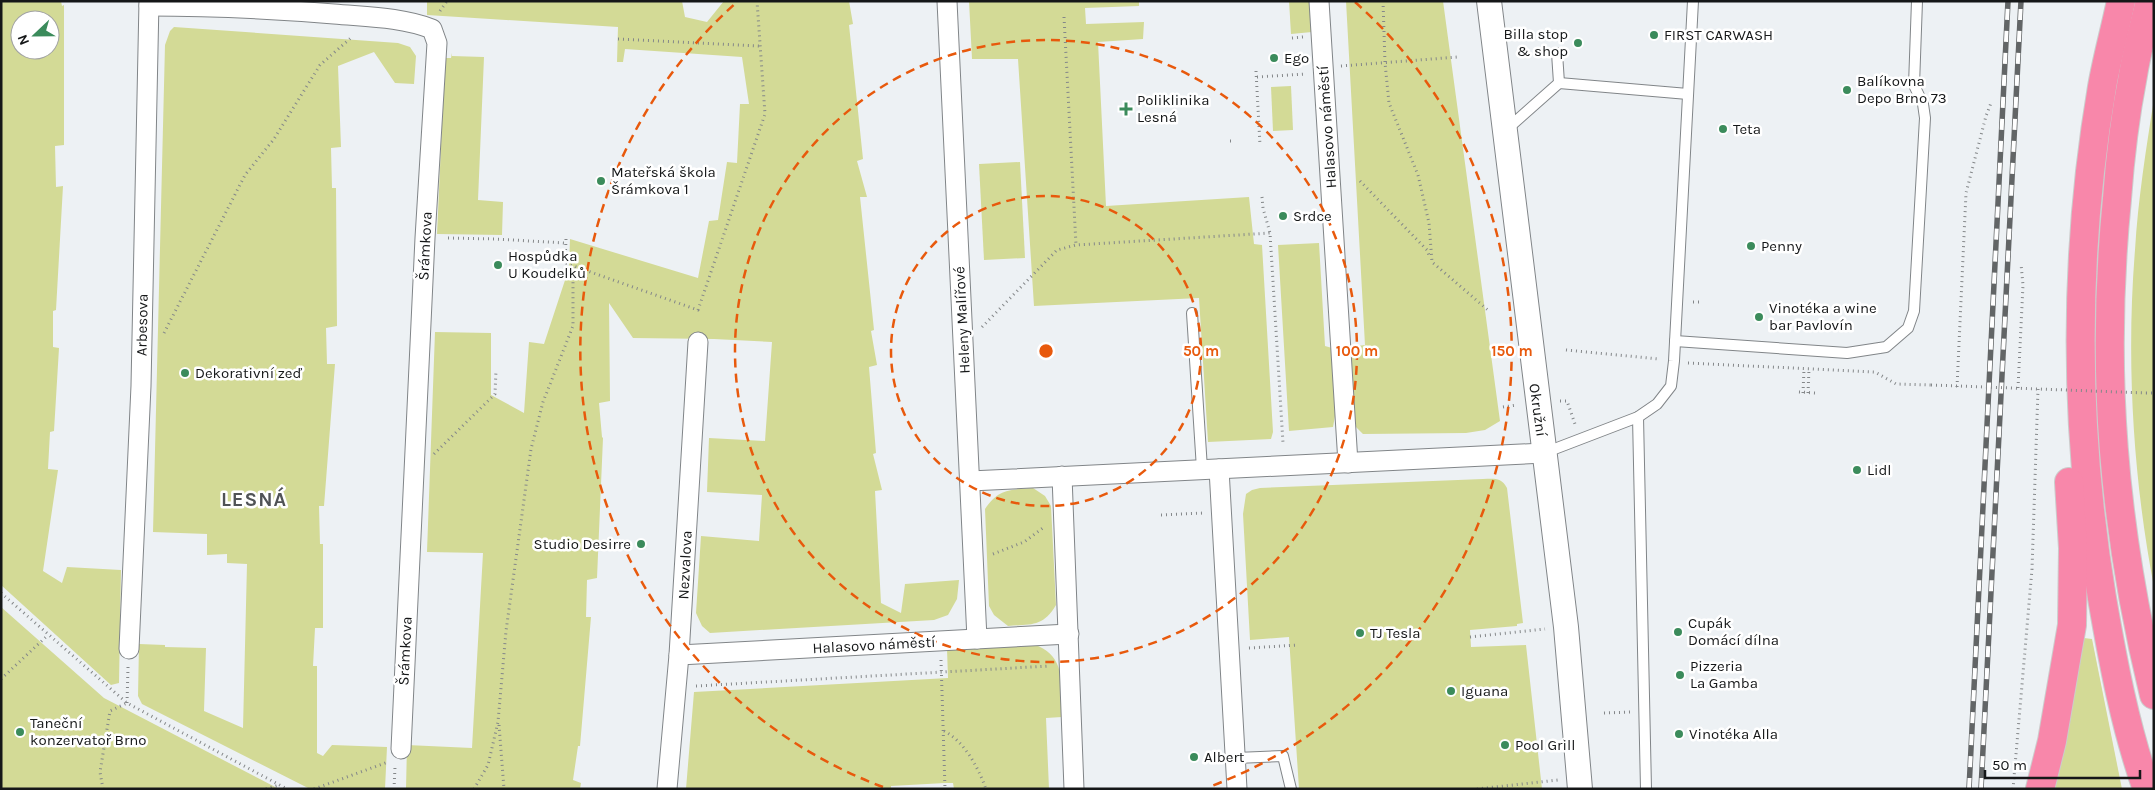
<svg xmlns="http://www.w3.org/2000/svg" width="2155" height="790" font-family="Karla,sans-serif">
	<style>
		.green { fill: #d3da96; fill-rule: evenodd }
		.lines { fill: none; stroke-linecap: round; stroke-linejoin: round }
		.service-casing { stroke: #818588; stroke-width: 12 }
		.minor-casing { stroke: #818588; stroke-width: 21 }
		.tertiary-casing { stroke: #818588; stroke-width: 26 }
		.trunk-casing { stroke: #ccc; stroke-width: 30 }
		.path { stroke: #848789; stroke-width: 3; stroke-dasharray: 1 4; stroke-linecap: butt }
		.service { stroke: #fff; stroke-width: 10 }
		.minor { stroke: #fff; stroke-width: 19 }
		.tertiary { stroke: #fff; stroke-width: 24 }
		.trunk { stroke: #f887aa; stroke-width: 28 }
		.rail-casing { stroke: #626566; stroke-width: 5.5 }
		.rail { stroke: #fff; stroke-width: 4; stroke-dasharray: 11; stroke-linecap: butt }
		.path-bridge { stroke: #848789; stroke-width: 3; stroke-dasharray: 1 4; stroke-linecap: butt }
		.ring { fill: none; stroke: #e8590c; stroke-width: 2.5; stroke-dasharray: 9 6 }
		.poi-dot { fill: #3b8b5b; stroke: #fff; stroke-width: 2 }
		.labels { text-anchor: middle; stroke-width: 5; stroke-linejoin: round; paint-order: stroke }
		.poi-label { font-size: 15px; fill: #151718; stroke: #fff; text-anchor: start }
		.street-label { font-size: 15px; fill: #151718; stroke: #fff }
		.district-label { font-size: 20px; font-weight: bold; letter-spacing: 1px; fill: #505356; stroke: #fff }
		.centre { fill: #e8590c; stroke: #fff; stroke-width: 2.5 }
		.ring-label { font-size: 15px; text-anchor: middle; font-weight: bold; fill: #e8590c; stroke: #fff; stroke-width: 5; stroke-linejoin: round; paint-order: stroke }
	</style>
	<rect width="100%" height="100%" fill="#edf1f4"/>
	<!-- green -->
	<g class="green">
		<path d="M 1,1 L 61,1 L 62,6 L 64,5 L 64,145 L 55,146 L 56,187 L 63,186 L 56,310 L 53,311 L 53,347 L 59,348 L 54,431 L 50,432 L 48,469 L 58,470 L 43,571 L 62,583 L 67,567 L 121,570 L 119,683 L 111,685 L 1,585 ZM 20,20 L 50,20 L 50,50 L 20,50 Z"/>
		<path d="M 427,1 L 682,1 L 685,17 L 707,22 L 724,1 L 849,1 L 853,24 L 849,25 L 863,159 L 857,161 L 867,197 L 860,197 L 874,330 L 871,331 L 877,365 L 869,367 L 876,453 L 873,454 L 882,490 L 875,491 L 881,603 L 901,613 L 905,584 L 959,580 L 957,599 L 948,615 L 934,620 L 710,633 L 702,626 L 696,613 L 701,536 L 759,541 L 762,495 L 707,492 L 709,438 L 765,441 L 772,342 L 714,339 L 633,338 L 609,303 L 610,401 L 599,403 L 602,437 L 603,438 L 597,578 L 587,580 L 586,617 L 591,617 L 580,746 L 578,746 L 573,780 L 581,783 L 580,789 L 406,789 L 407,745 L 472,748 L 483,553 L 427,552 L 435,332 L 491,333 L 491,395 L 524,413 L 529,342 L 544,344 L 569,268 L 570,239 L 698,278 L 709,221 L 718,220 L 727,162 L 737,163 L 740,104 L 749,104 L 742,57 L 625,49 L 623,62 L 617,62 L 618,27 L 427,15 Z"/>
		<path d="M 969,1 L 1139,1 L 1139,6 L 1085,8 L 1086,24 L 1144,22 L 1143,39 L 1098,42 L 1106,206 L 1249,197 L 1254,244 L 1262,245 L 1273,432 L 1271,439 L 1208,442 L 1199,298 L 1034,306 L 1018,59 L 972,59 Z"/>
		<path d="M 1289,1 L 1310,1 L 1312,32 L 1291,34 Z"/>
		<path d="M 1346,1 L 1443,1 L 1500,421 L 1485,430 L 1466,433 L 1363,434 L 1356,427 L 1353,416 L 1348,347 L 1365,345 Z"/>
		<path d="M 174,27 L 398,43 L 410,47 L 416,56 L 414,84 L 395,83 L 374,52 L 338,66 L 341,147 L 331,148 L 332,188 L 336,188 L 337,326 L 326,328 L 327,364 L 335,364 L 324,506 L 319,506 L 320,544 L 323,544 L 323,628 L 315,628 L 313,666 L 317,666 L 317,753 L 323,756 L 332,745 L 387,747 L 385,789 L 310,789 L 142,704 L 138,696 L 139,644 L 165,645 L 165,647 L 206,648 L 204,711 L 243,728 L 247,564 L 227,563 L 227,554 L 207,555 L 207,534 L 153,532 L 165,45 L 170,31 Z"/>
		<path d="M 452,53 L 452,56 L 484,57 L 478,200 L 503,202 L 502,235 L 437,234 L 445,58 L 451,58 Z"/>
		<path d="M 1291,86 L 1293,130 L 1273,131 L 1271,87 Z"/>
		<path d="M 2154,99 L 2154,587 C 2133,478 2126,361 2135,250 C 2138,200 2146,149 2154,99 Z"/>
		<path d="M 1020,162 L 1025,258 L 984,260 L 979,164 Z"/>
		<path d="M 1319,243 L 1325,346 L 1332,348 L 1335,416 L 1333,427 L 1289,431 L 1278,245 Z"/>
		<path d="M 1483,479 C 1494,479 1501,477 1507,488 L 1523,623 L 1517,624 L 1517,626 L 1470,630 L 1471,647 L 1526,645 L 1542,789 L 1299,789 L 1289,637 L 1250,640 L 1243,514 L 1246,494 L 1252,490 L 1260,488 Z"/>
		<path d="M 1033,488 L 1045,496 L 1051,506 L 1056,605 C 1043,627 1032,624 1008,626 L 994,615 L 989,606 L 985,509 C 999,488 1010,490 1033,488 Z"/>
		<path d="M 1,607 L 104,698 L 279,789 L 1,789 Z"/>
		<path d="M 2084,638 L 2092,639 L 2122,789 L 2050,789 Z"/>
		<path d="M 1028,643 C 1068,652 1061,684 1062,717 L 1046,718 L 1049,789 L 954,789 L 953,783 L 945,783 L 891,786 L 891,789 L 686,789 L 694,692 L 948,678 L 947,649 Z"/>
	</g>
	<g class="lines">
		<defs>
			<g id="service">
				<path d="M 1559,83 L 1688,94"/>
				<path d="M 1506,130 L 1559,83 L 1557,53"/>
				<path d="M 1192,313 L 1202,469"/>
				<path d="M 1675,341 L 1847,353 L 1886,347 L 1908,328 L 1914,311 L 1925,118 L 1923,104 L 1914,85 L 1917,1"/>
				<path d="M 1638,417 L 1646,789"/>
				<path d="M 1544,453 L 1638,417 L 1657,404 L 1671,386 L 1674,361 L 1693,1"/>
				<path d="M 1236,758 L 1283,756 L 1291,789"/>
			</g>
			<g id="minor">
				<path d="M 947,1 L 977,639"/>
				<path d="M 1319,1 L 1348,463"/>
				<path d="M 149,6 C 211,6 272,9 334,14 C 367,17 401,17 432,29 L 437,43 L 425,238 L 401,749"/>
				<path d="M 1219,469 L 1237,789"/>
				<path d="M 1062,476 L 1074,789"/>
				<path d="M 970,481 L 1544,453"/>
				<path d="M 129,649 L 141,386 L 149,1"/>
				<path d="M 679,655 L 1069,634"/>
				<path d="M 667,789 L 679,655 L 698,342"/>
			</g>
			<path id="tertiary" d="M 1489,1 L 1566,627 L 1580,789"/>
			<g id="trunk">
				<path d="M 2121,1 C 2115,30 2107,58 2102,87 C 2073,257 2074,428 2102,598 C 2113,662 2125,727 2147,789"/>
				<path d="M 2150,1 C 2144,26 2137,50 2133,75 C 2125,116 2120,157 2117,199 C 2100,371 2113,526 2154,695"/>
				<path d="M 2040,789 L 2052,741 L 2072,625 L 2073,548 L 2069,482"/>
			</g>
		</defs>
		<!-- service casing -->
		<use href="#service" class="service-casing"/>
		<!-- minor casing -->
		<use href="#minor" class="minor-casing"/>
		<!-- tertiary casing -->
		<use href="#tertiary" class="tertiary-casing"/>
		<!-- trunk casing -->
		<use href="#trunk" class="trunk-casing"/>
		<!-- path -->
		<g class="path">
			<path d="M 1383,1 L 1385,63 L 1389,103 L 1418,175 L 1429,223 L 1432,262 L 1489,311"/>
			<path d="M 440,11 L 447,1"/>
			<path d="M 1064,17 L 1076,245"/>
			<path d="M 1292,38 L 1303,37"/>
			<path d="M 618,39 L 760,46"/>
			<path d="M 1341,66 L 1458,57"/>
			<path d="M 1256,71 L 1260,145"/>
			<path d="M 1257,77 L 1305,74"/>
			<path d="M 1230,141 L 1235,141"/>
			<path d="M 1360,181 L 1427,250 L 1430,258"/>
			<path d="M 1262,197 L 1263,208 L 1270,233 L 1283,443"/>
			<path d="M 448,238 L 495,239 L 565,243"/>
			<path d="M 566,239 L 565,263 L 698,310 L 765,114 L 757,1"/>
			<path d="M 1693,302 L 1701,302"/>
			<path d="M 982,327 L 1057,250 L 1076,245 L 1270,233"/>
			<path d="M 164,333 L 245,175 L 274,139 L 320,65 L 353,36"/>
			<path d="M 1566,350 L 1659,359"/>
			<path d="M 1688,363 L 1875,372 L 1896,384 L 1931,385"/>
			<path d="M 1957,387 L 1966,193 L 1986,116 L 1991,103"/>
			<path d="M 2018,388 L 2023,285 L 2021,264"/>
			<path d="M 1799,392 L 1816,393"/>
			<path d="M 1803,393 L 1804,369"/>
			<path d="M 1808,393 L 1809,369"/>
			<path d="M 2146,393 L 2154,393"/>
			<path d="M 1560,401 L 1567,401 L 1575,424"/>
			<path d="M 1503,407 L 1517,405"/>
			<path d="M 434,454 L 495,394 L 496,370"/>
			<path d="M 1161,515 L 1204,513"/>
			<path d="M 993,554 L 1024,542 L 1044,527"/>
			<path d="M 1,593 L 127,703 L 287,789"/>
			<path d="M 1470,637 L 1545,629"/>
			<path d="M 1249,648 L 1298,645"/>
			<path d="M 941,660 L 945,789"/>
			<path d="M 1,679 L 48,635"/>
			<path d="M 696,686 L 1049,666"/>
			<path d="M 127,703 L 128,667"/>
			<path d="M 1604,713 L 1631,712"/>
			<path d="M 499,725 L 504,789"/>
			<path d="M 944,731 C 964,741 978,767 986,789"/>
			<path d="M 103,789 L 100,772 L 110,711 L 127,703"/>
			<path d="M 266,789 L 279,785"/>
			<path d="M 314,789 L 388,762"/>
			<path d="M 394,789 L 395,767"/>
			<path d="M 474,789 L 488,765 L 498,722 L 506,631 L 531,449 L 543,402 L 573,326 L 573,266"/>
			<path d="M 1477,789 L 1558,780"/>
			<path d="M 2013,789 L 2032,569 L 2038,389"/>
		</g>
		<!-- service -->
		<use href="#service" class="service"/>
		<!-- minor -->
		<use href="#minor" class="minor"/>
		<!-- tertiary -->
		<use href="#tertiary" class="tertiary"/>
		<!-- trunk -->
		<use href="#trunk" class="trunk"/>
		<defs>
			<g id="rail">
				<path d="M 1969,789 L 2008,1"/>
				<path d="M 1981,789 L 2021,1"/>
			</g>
		</defs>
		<!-- rail casing -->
		<use href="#rail" class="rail-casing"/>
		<!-- rail -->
		<use href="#rail" class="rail"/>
		<!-- path-bridge -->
		<path class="path-bridge" d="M 1931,385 L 2146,393"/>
	</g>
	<!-- distance rings -->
	<g class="ring">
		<circle cx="1046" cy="351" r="155"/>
		<circle cx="1046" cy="351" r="311"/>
		<path d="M883 787A466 466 0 0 1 737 2M1355 2A466 466 0 0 1 1209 787"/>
	</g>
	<!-- markers -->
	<g class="poi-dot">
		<circle cx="1654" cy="35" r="5"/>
		<circle cx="1578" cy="43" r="5"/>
		<circle cx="1274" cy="58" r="5"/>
		<circle cx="1847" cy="90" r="5"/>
		<path d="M1123.5 101.5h5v5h5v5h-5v5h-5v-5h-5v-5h5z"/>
		<circle cx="1723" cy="129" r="5"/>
		<circle cx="601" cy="181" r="5"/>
		<circle cx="1283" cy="216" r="5"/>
		<circle cx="1751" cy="246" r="5"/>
		<circle cx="498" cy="265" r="5"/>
		<circle cx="1759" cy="317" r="5"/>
		<circle cx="185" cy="373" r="5"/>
		<circle cx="1857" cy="470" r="5"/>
		<circle cx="641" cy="544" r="5"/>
		<circle cx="1678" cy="632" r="5"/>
		<circle cx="1360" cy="633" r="5"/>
		<circle cx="1680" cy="675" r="5"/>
		<circle cx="1451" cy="691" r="5"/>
		<circle cx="20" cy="732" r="5"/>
		<circle cx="1679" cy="734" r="5"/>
		<circle cx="1505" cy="745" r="5"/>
		<circle cx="1194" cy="757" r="5"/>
	</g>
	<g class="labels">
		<!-- poi labels -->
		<g class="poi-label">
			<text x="1568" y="39" text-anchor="end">Billa stop<tspan x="1568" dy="17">&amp; shop</tspan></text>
			<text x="1664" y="40">FIRST CARWASH</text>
			<text x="1284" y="63">Ego</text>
			<text x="1857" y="86">Balíkovna<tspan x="1857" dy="17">Depo Brno 73</tspan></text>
			<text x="1137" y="105">Poliklinika<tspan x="1137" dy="17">Lesná</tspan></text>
			<text x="1733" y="134">Teta</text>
			<text x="611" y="177">Mateřská škola<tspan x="611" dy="17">Šrámkova 1</tspan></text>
			<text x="1293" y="221">Srdce</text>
			<text x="1761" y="251">Penny</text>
			<text x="508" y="261">Hospůdka<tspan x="508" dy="17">U Koudelků</tspan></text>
			<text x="1769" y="313">Vinotéka a wine<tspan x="1769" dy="17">bar Pavlovín</tspan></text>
			<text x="195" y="378">Dekorativní zeď</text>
			<text x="1867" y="475">Lidl</text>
			<text x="631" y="549" text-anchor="end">Studio Desirre</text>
			<text x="1688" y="628">Cupák<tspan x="1688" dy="17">Domácí dílna</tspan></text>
			<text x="1370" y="638">TJ Tesla</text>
			<text x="1690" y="671">Pizzeria<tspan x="1690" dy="17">La Gamba</tspan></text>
			<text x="1461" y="696">Iguana</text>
			<text x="30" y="728">Taneční<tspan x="30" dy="17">konzervatoř Brno</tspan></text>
			<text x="1689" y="739">Vinotéka Alla</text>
			<text x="1515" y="750">Pool Grill</text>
			<text x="1204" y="762">Albert</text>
		</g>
		<!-- street labels -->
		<g class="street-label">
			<text transform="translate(1327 127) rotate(-94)" y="5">Halasovo náměstí</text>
			<text transform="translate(425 246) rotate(-87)" y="5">Šrámkova</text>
			<text transform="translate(962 320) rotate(-93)" y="5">Heleny Malířové</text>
			<text transform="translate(142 325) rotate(-89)" y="5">Arbesova</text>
			<text transform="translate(1538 410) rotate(82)" y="5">Okružní</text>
			<text transform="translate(685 565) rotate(-87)" y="5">Nezvalova</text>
			<text transform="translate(874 645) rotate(-3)" y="5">Halasovo náměstí</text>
			<text transform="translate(405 651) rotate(-87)" y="5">Šrámkova</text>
		</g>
		<!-- district labels -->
		<g class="district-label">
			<text x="254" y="506">LESNÁ</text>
		</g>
	</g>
	<circle cx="1046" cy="351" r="8" class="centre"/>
	<g class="ring-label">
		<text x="1201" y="356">50 m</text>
		<text x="1357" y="356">100 m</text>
		<text x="1512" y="356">150 m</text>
	</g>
	<!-- border -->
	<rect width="2155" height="790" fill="none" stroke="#151718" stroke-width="5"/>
	<!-- north arrow -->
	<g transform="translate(35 35) rotate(248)"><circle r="24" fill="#ffffff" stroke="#a1a2a3"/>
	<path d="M0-4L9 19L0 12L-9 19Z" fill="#3b8b5b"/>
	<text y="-8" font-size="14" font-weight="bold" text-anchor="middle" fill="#151718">N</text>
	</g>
	<!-- scale -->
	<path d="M1985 770v8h155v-8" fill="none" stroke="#151718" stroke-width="2.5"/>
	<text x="1992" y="770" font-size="15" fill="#151718" stroke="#ffffff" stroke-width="4" paint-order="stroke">50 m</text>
</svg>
